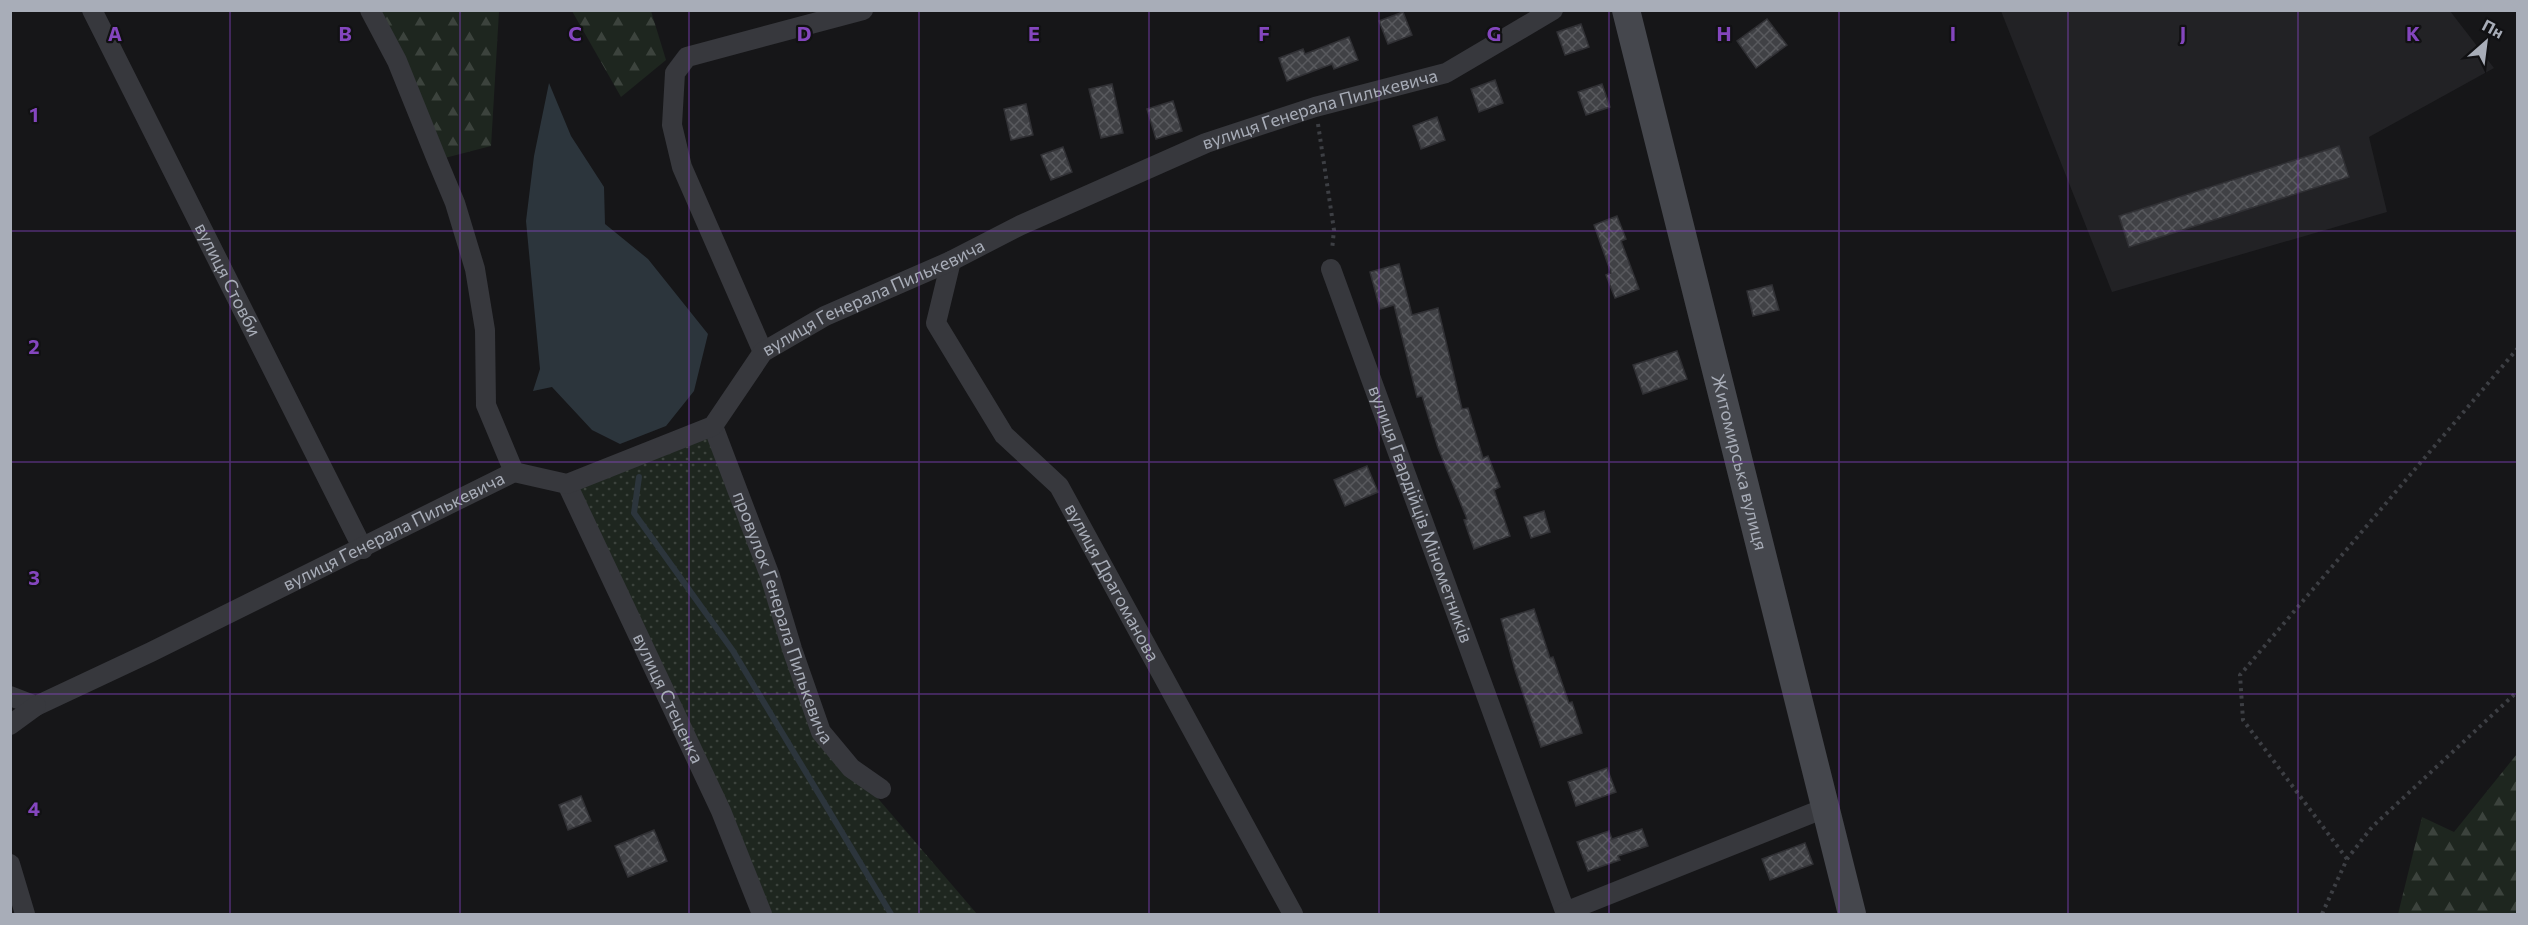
<svg xmlns="http://www.w3.org/2000/svg" width="2528" height="925" font-family="Commissioner,sans-serif">
	<style>
		.built { fill: #222225 }
		.grass { fill: url(#grass-dots) }
		.forest { fill: url(#forest-firs) }
		.water { fill: #2c353c }
		.lines { fill: none; stroke-linecap: round; stroke-linejoin: round }
		.stream { stroke: #2c353c; stroke-width: 6 }
		.building { fill: url(#building-cross-hatch); stroke: #303034; stroke-width: 1.5 }
		.path { stroke: #3d3f44; stroke-width: 4; stroke-dasharray: 3 4.5; stroke-linecap: butt }
		.minor { stroke: #37383d; stroke-width: 20 }
		.secondary { stroke: #45474d; stroke-width: 28 }
		.grid { fill: none; stroke: #8446be; stroke-width: 1.5; stroke-opacity: 0.55 }
		.labels { text-anchor: middle; stroke-width: 4.5; stroke-linejoin: round; paint-order: stroke }
		.street-label { font-size: 18px; fill: #a8adb8; stroke: #111113 }
		.grid-label { font-size: 20px; text-anchor: middle; font-weight: bold; fill: #8446be; stroke: #111113; stroke-width: 4.5; stroke-linejoin: round; paint-order: stroke }
	</style>
	<defs>
		<pattern id="grass-dots" width="8" height="8" patternUnits="userSpaceOnUse" patternTransform="scale(1.5)"><rect width="8" height="8" fill="#1e261f"/><path d="M2 2h.1M6 6h.1" fill="none" stroke="#3c433d" stroke-width="1.8" stroke-linecap="round"/></pattern>
		<pattern id="forest-firs" width="22" height="20" patternUnits="userSpaceOnUse" patternTransform="scale(1.5)"><rect width="22" height="20" fill="#1e261f"/><path d="M5 1l3.5 6h-7zM16 11l3.5 6h-7z" fill="#3c433d"/></pattern>
		<pattern id="building-cross-hatch" width="8" height="8" patternUnits="userSpaceOnUse" patternTransform="scale(1.5)"><rect width="8" height="8" fill="#404145"/><path d="M0 0l8 8M0 8l8-8" fill="none" stroke="#595a5e"/></pattern>
	</defs>
	<rect width="100%" height="100%" fill="#161618"/>
	<!-- built -->
	<path class="built" d="M 2001,11 L 2450,11 L 2494,68 L 2369,137 L 2387,212 L 2112,292 Z"/>
	<!-- grass -->
	<path class="grass" d="M 713,426 L 821,732 L 977,914 L 762,914 L 567,484 Z"/>
	<!-- forest -->
	<g class="forest">
		<path d="M 370,11 L 499,11 L 491,146 L 437,160 Z"/>
		<path d="M 572,11 L 651,11 L 666,60 L 621,97 Z"/>
		<path d="M 2517,754 L 2517,914 L 2398,914 L 2422,817 L 2454,832 Z"/>
	</g>
	<!-- water -->
	<path class="water" d="M 549,83 L 571,136 L 604,187 L 605,224 L 648,259 L 708,334 L 694,391 L 666,426 L 620,444 L 592,430 L 552,387 L 533,391 L 540,369 L 526,221 L 534,156 Z"/>
	<g class="lines">
		<!-- stream -->
		<path class="stream" d="M 639,477 L 634,513 L 733,651 L 891,914"/>
	</g>
	<!-- building -->
	<g class="building">
		<path d="M 1403,12 L 1412,35 L 1388,44 L 1379,21 Z"/>
		<path d="M 1767,19 L 1787,45 L 1756,68 L 1737,41 Z"/>
		<path d="M 1581,24 L 1589,47 L 1565,55 L 1557,32 Z"/>
		<path d="M 1349,37 L 1358,60 L 1334,69 L 1332,64 L 1287,81 L 1279,58 L 1303,49 L 1305,54 Z"/>
		<path d="M 1495,80 L 1503,103 L 1479,112 L 1471,89 Z"/>
		<path d="M 1112,84 L 1123,133 L 1101,138 L 1089,89 Z"/>
		<path d="M 1602,84 L 1610,107 L 1586,115 L 1578,92 Z"/>
		<path d="M 1173,101 L 1182,131 L 1156,139 L 1147,109 Z"/>
		<path d="M 1026,104 L 1033,135 L 1011,140 L 1004,109 Z"/>
		<path d="M 1437,117 L 1445,140 L 1421,149 L 1413,126 Z"/>
		<path d="M 2339,146 L 2349,177 L 2129,247 L 2119,216 Z"/>
		<path d="M 1063,147 L 1072,172 L 1051,180 L 1041,155 Z"/>
		<path d="M 1617,216 L 1626,239 L 1621,241 L 1639,289 L 1615,298 L 1606,275 L 1611,273 L 1594,225 Z"/>
		<path d="M 1399,264 L 1412,315 L 1438,308 L 1462,409 L 1468,408 L 1483,458 L 1488,456 L 1500,487 L 1494,490 L 1510,536 L 1474,549 L 1464,520 L 1467,519 L 1438,448 L 1422,396 L 1417,397 L 1394,305 L 1380,309 L 1370,272 Z"/>
		<path d="M 1772,285 L 1779,310 L 1753,316 L 1747,291 Z"/>
		<path d="M 1677,351 L 1687,379 L 1643,394 L 1633,365 Z"/>
		<path d="M 1367,466 L 1378,492 L 1345,506 L 1334,480 Z"/>
		<path d="M 1544,511 L 1550,532 L 1531,538 L 1524,517 Z"/>
		<path d="M 1534,609 L 1550,658 L 1553,657 L 1569,703 L 1572,702 L 1582,733 L 1541,747 L 1515,670 L 1501,619 Z"/>
		<path d="M 1607,768 L 1616,792 L 1576,806 L 1568,782 Z"/>
		<path d="M 581,796 L 591,821 L 568,830 L 559,805 Z"/>
		<path d="M 1642,829 L 1648,846 L 1618,856 L 1620,860 L 1588,871 L 1577,842 L 1609,831 L 1612,839 Z"/>
		<path d="M 654,830 L 667,861 L 628,877 L 615,846 Z"/>
		<path d="M 1805,843 L 1813,864 L 1770,880 L 1762,859 Z"/>
	</g>
	<g class="lines">
		<!-- path -->
		<g class="path">
			<path d="M 1318,124 L 1334,230 L 1332,250"/>
			<path d="M 2347,859 L 2243,720 L 2240,675 L 2518,348"/>
			<path d="M 2322,914 L 2347,859 L 2372,827 L 2518,691"/>
		</g>
		<!-- minor -->
		<g class="minor">
			<path id="s1" d="M 92,10 L 363,549"/>
			<path d="M 370,10 L 397,61 L 437,160 L 455,203 L 475,269 L 485,330 L 486,405 L 514,472"/>
			<path id="s2" d="M 951,261 L 936,323 L 1004,435 L 1059,486 L 1293,914"/>
			<path id="s3" d="M 1331,269 L 1566,914"/>
			<path d="M 763,352 L 682,167 L 672,125 L 675,73 L 687,57 L 863,10"/>
			<path id="s4" d="M 713,426 L 770,576 L 792,649 L 821,732 L 851,768 L 881,789"/>
			<path id="s5" d="M 567,484 L 721,811 L 762,914"/>
			<path id="s6" d="M 10,696 L 36,706 L 151,652 L 514,472 L 567,484 L 713,426 L 763,352 L 825,316 L 951,261 L 1021,225 L 1206,143 L 1315,107 L 1446,73 L 1553,10"/>
			<path d="M 10,725 L 36,706"/>
			<path d="M 10,864 L 25,914"/>
			<path d="M 1565,912 L 1825,808"/>
		</g>
		<!-- secondary -->
		<path class="secondary" id="s7" d="M 1626,10 L 1852,914"/>
	</g>
	<!-- grid -->
	<path class="grid" d="M 230,10 L 230,914M 460,10 L 460,914M 689,10 L 689,914M 919,10 L 919,914M 1149,10 L 1149,914M 1379,10 L 1379,914M 1609,10 L 1609,914M 1839,10 L 1839,914M 2068,10 L 2068,914M 2298,10 L 2298,914M 10,231 L 2518,231M 10,462 L 2518,462M 10,694 L 2518,694"/>
	<g class="labels">
		<!-- street labels -->
		<g class="street-label">
			<text dy="6" stroke="none"><textPath href="#s6" startOffset="1470">вулиця Генерала Пилькевича</textPath></text>
			<text dy="6" stroke="none"><textPath href="#s1" startOffset="302">вулиця Стовби</textPath></text>
			<text dy="6" stroke="none"><textPath href="#s6" startOffset="984">вулиця Генерала Пилькевича</textPath></text>
			<text dy="6" stroke="none"><textPath href="#s7" startOffset="466">Житомирська вулиця</textPath></text>
			<text dy="6" stroke="none"><textPath href="#s3" startOffset="261">вулиця Гвардійців Мінометників</textPath></text>
			<text dy="6" stroke="none"><textPath href="#s6" startOffset="426">вулиця Генерала Пилькевича</textPath></text>
			<text dy="6" stroke="none"><textPath href="#s2" startOffset="380">вулиця Драгоманова</textPath></text>
			<text dy="6" stroke="none"><textPath href="#s4" startOffset="204">провулок Генерала Пилькевича</textPath></text>
			<text dy="6" stroke="none"><textPath href="#s5" startOffset="237">вулиця Стеценка</textPath></text>
		</g>
	</g>
	<g class="grid-label">
		<text x="115" y="41">A</text>
		<text x="345" y="41">B</text>
		<text x="575" y="41">C</text>
		<text x="804" y="41">D</text>
		<text x="1034" y="41">E</text>
		<text x="1264" y="41">F</text>
		<text x="1494" y="41">G</text>
		<text x="1724" y="41">H</text>
		<text x="1953" y="41">I</text>
		<text x="2183" y="41">J</text>
		<text x="2413" y="41">K</text>
		<text x="34" y="122">1</text>
		<text x="34" y="354">2</text>
		<text x="34" y="585">3</text>
		<text x="34" y="816">4</text>
	</g>
	<!-- border -->
	<rect width="2528" height="925" fill="none" stroke="#a8adb8" stroke-width="24"/>
	<!-- north arrow -->
	<g transform="translate(2486 42) rotate(28)" stroke="#111113" stroke-width="4.5" paint-order="stroke">
	<path d="M0-4.5L10 22L0 15L-10 22Z" fill="#a8adb8"/>
	<text y="-9" font-size="16" font-weight="bold" text-anchor="middle" fill="#a8adb8">Пн</text>
	</g>
</svg>
